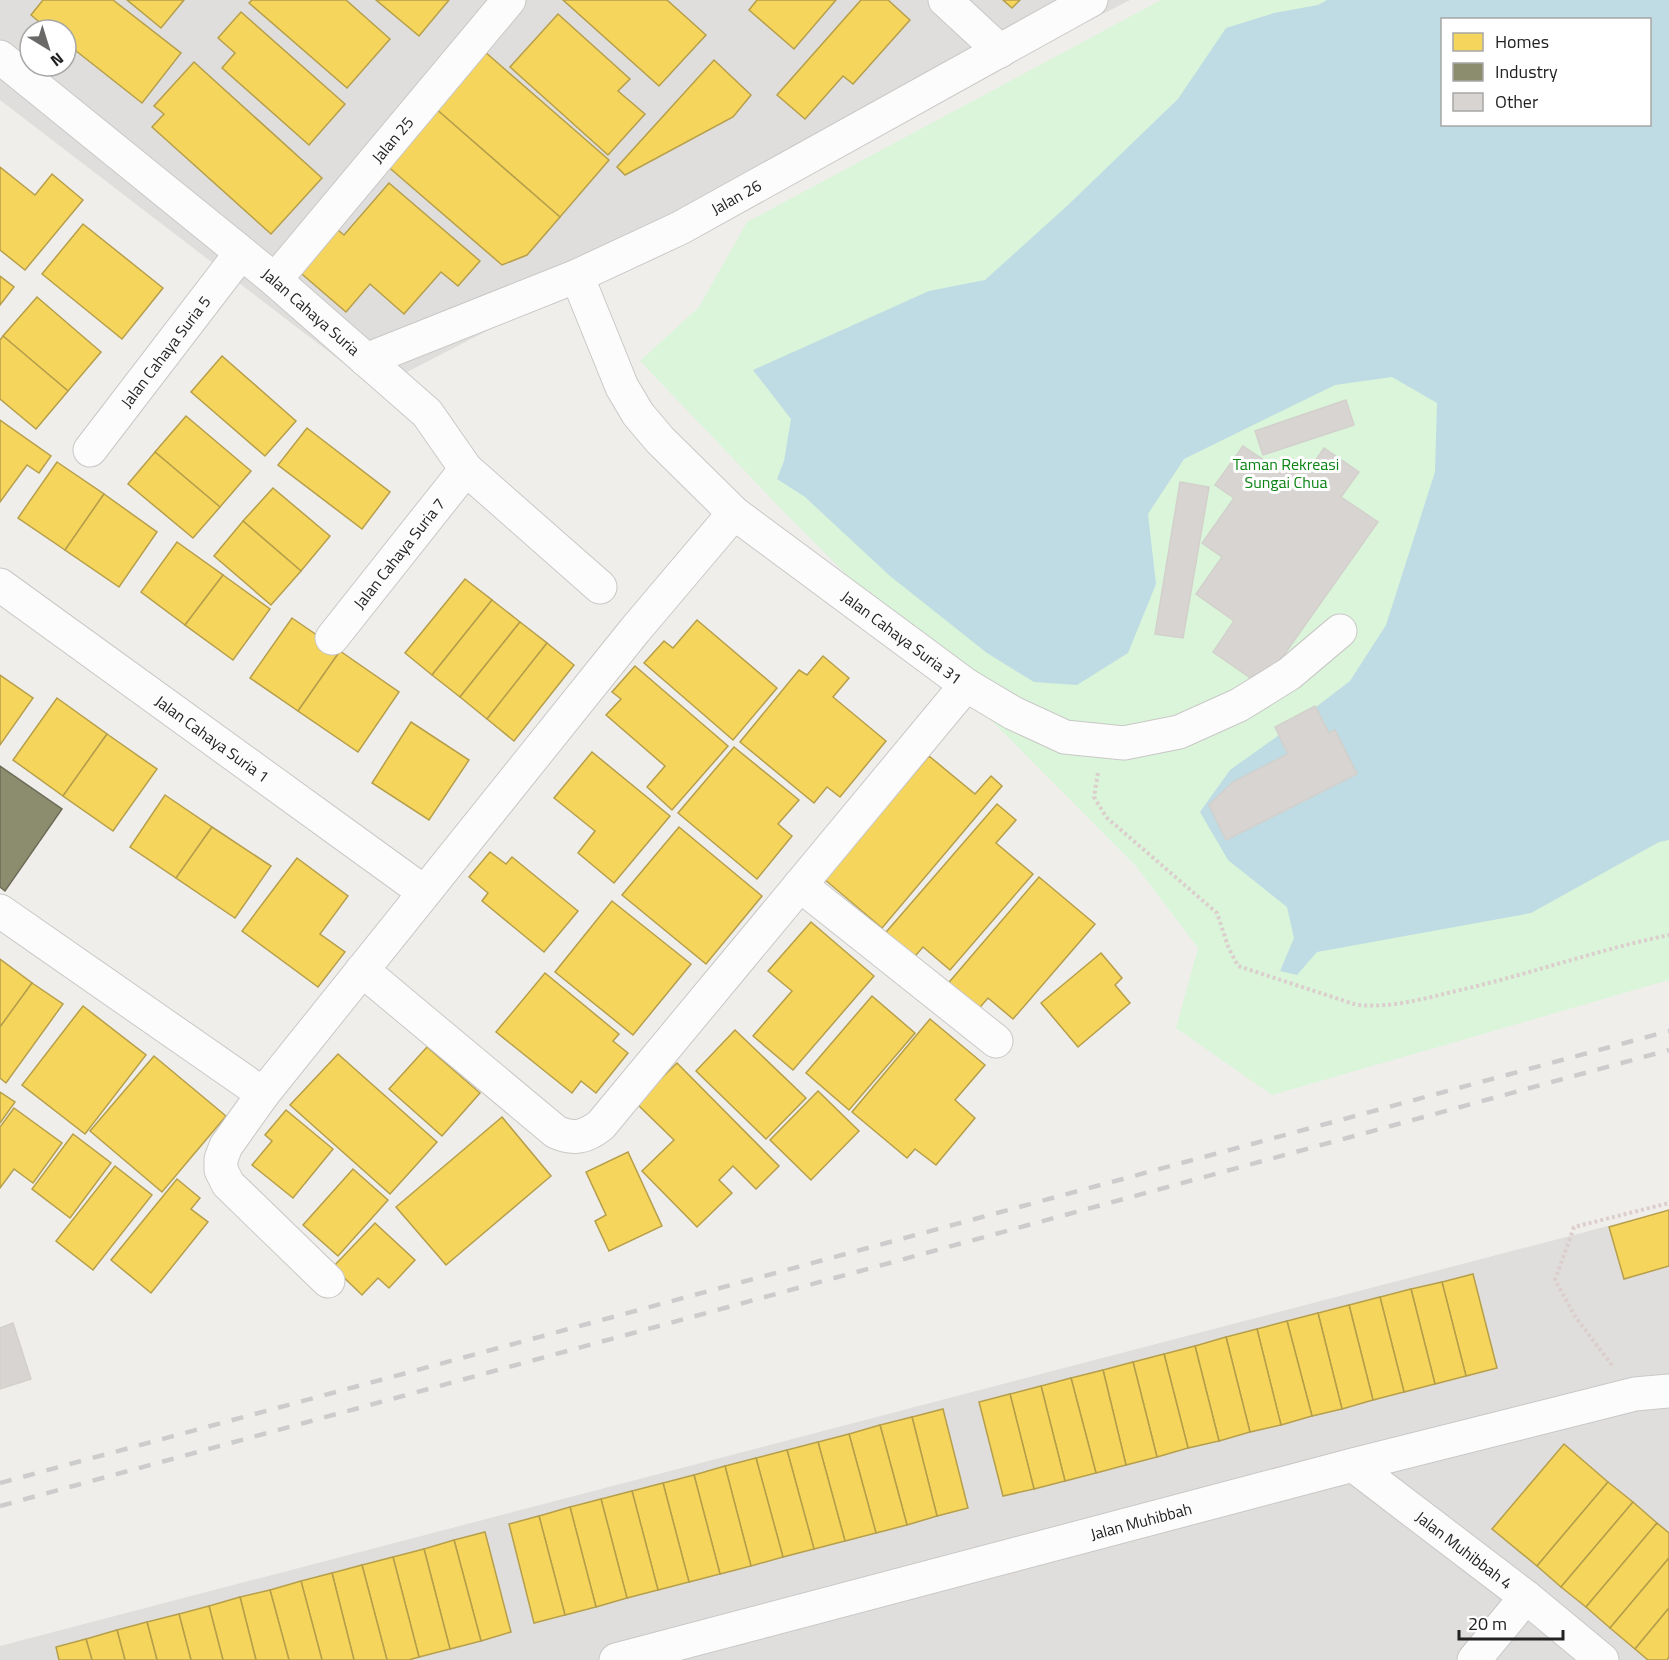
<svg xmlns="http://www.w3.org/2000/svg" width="1669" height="1660" font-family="'Titillium Web',sans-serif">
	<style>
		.residential { fill: #dfdedc; fill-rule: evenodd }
		.park { fill: #daf5da; fill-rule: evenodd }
		.water { fill: #bfdbe3; fill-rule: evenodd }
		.homes { fill: #f6d55c; stroke: #b69f4b; stroke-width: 1.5 }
		.industry { fill: #8c8c6e; stroke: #6c6c57; stroke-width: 1.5 }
		.building { fill: #d7d4d2; stroke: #d3d0cc; stroke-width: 1.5 }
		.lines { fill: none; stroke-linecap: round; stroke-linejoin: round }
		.minor-casing { stroke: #c9c8c7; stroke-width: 35 }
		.path { stroke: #dccecd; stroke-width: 4; stroke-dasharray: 3 3; stroke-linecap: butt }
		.minor { stroke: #fdfcfc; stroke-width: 33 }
		.rail { stroke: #ccc; stroke-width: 4.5; stroke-dasharray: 12 12; stroke-linecap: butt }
		.labels { text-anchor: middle; stroke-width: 6; stroke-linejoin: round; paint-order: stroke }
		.street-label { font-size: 16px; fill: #222; stroke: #fff }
		.park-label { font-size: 16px; fill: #0c8416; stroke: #fff }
	</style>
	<rect width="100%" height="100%" fill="#f0eeeb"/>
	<!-- residential -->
	<g class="residential">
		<path d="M 0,0 L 1130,0 L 376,388 L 0,100 ZM 30,30 L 66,30 L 66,66 L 30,66 Z"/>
		<path d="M 1669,1210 L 1669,1660 L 0,1660 L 0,1646 Z"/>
	</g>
	<!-- park -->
	<path class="park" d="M 1161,0 L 1669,0 L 1669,980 L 1272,1095 L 1176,1028 L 1198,948 L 1135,865 L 785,513 L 640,361 L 699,307 L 747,222 ZM 1442,20 L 1650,20 L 1650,124 L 1442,124 Z"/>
	<!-- water -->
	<path class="water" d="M 1327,0 L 1669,0 L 1669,840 L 1659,842 L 1531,913 L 1317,952 L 1297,975 L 1280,971 L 1294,938 L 1287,907 L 1228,860 L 1200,812 L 1230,770 L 1282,733 L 1350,681 L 1386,625 L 1435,472 L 1437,403 L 1392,377 L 1335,385 L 1184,459 L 1148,514 L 1156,584 L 1128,653 L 1077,685 L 1034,682 L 987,653 L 890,576 L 805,497 L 777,479 L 784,461 L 791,419 L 753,370 L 929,291 L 985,280 L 1068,205 L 1178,99 L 1226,28 L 1274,13 L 1318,5 ZM 1442,20 L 1650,20 L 1650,124 L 1442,124 Z"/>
	<!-- homes -->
	<g class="homes">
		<path d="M 43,0 L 113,0 L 181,53 L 142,103 L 66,43 L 66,30 L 49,30 L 31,15 Z"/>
		<path d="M 127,0 L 184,0 L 161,28 Z"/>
		<path d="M 252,0 L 346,0 L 390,39 L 347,88 L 249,3 Z"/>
		<path d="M 376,0 L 449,0 L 419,36 Z"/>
		<path d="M 563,0 L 667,0 L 706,35 L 659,86 Z"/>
		<path d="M 757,0 L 836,0 L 794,49 L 749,10 Z"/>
		<path d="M 861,0 L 888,0 L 910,20 L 853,84 L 843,76 L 805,119 L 777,95 Z"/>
		<path d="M 1003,0 L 1020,0 L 1012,8 Z"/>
		<path d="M 241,12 L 345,104 L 309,145 L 222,68 L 235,53 L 218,38 Z"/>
		<path d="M 558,14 L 630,79 L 618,91 L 645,114 L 608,155 L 510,67 Z"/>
		<path d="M 484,51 L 609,160 L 560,217 L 435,108 Z"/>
		<path d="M 714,60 L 751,95 L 733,117 L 625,175 L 617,167 Z"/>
		<path d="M 194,62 L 322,178 L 271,234 L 152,127 L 164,114 L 154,106 Z"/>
		<path d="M 435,108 L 560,217 L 527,255 L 502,265 L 385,164 Z"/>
		<path d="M 0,167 L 35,195 L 52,174 L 83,200 L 25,270 L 0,250 Z"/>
		<path d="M 389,183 L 480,261 L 458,286 L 441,272 L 404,314 L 370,284 L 346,312 L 296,269 L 333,226 L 344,235 Z"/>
		<path d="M 83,224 L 163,288 L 122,339 L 42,274 Z"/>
		<path d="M 0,276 L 14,287 L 0,305 Z"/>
		<path d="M 37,297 L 101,352 L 68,391 L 3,336 Z"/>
		<path d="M 3,336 L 68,391 L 36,429 L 0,399 L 0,340 Z"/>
		<path d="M 222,356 L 296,421 L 265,456 L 191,392 Z"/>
		<path d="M 186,416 L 251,471 L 220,507 L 155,452 Z"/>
		<path d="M 0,420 L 51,456 L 39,473 L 27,465 L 0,502 Z"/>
		<path d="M 307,428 L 390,492 L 362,529 L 278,465 Z"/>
		<path d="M 155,452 L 220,507 L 193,538 L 128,484 Z"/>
		<path d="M 57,462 L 104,494 L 65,550 L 18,518 Z"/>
		<path d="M 273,488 L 330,536 L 301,571 L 243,521 Z"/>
		<path d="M 104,494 L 157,532 L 119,587 L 65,550 Z"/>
		<path d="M 243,521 L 301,571 L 271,605 L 214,556 Z"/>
		<path d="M 177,542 L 223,575 L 185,625 L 141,592 Z"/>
		<path d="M 223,575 L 270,609 L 233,660 L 185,625 Z"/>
		<path d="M 465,579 L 492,600 L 432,675 L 405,653 Z"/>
		<path d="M 492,600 L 520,622 L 460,697 L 432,675 Z"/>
		<path d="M 292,618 L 340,651 L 298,711 L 250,678 Z"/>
		<path d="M 697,620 L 777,688 L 733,740 L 644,663 L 664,641 L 673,648 Z"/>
		<path d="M 520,622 L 547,643 L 487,719 L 460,697 Z"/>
		<path d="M 547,643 L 574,665 L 514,741 L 487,719 Z"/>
		<path d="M 340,651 L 399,692 L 358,752 L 298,711 Z"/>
		<path d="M 823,656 L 849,678 L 833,697 L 886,741 L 840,797 L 827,787 L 814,803 L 740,742 L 799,670 L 807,675 Z"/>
		<path d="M 635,666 L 728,746 L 672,810 L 647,787 L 665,766 L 606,715 L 621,699 L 612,692 Z"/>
		<path d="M 0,675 L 33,698 L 0,745 Z"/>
		<path d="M 57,698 L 107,734 L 63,796 L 13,760 Z"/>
		<path d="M 411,722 L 469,760 L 429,820 L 372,783 Z"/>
		<path d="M 107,734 L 157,769 L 113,831 L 63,796 Z"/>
		<path d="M 734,747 L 799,800 L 778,824 L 792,836 L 757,879 L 678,813 Z"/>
		<path d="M 592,752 L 670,816 L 614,883 L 578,853 L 595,831 L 554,798 Z"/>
		<path d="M 929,756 L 975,794 L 991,776 L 1002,786 L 882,928 L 824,879 Z"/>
		<path d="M 165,795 L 212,827 L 176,878 L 130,847 Z"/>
		<path d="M 997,804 L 1016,820 L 996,843 L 1033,874 L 950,970 L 923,947 L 910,962 L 881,938 Z"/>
		<path d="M 212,827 L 271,866 L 235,918 L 176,878 Z"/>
		<path d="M 679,827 L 762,896 L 706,964 L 622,895 Z"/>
		<path d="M 490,852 L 506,864 L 512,857 L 578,911 L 544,952 L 482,901 L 488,893 L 469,877 Z"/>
		<path d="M 297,858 L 348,896 L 320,934 L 345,952 L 318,987 L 242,931 Z"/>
		<path d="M 1039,877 L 1095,924 L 1013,1019 L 988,998 L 975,1013 L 945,987 Z"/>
		<path d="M 612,901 L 691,964 L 633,1035 L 555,972 Z"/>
		<path d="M 811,922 L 874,976 L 793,1070 L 753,1036 L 792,991 L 768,971 Z"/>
		<path d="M 1101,953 L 1122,978 L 1115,985 L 1130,1003 L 1078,1047 L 1041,1003 Z"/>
		<path d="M 0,959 L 32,983 L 0,1027 Z"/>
		<path d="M 545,973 L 619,1034 L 613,1041 L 628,1053 L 596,1093 L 581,1081 L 572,1093 L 496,1032 Z"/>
		<path d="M 32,983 L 63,1004 L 6,1083 L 0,1078 L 0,1027 Z"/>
		<path d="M 872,996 L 915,1033 L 849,1110 L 806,1073 Z"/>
		<path d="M 83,1006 L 146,1055 L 85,1134 L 22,1085 Z"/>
		<path d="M 930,1019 L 985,1065 L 955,1100 L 975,1118 L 936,1165 L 915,1149 L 907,1158 L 852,1112 Z"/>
		<path d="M 735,1030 L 806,1098 L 766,1139 L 696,1071 Z"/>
		<path d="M 427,1047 L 480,1093 L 442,1136 L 389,1089 Z"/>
		<path d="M 338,1054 L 437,1142 L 390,1194 L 290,1105 Z"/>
		<path d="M 154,1056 L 226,1116 L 162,1192 L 90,1131 Z"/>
		<path d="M 677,1063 L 779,1166 L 756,1189 L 733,1166 L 719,1180 L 732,1193 L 697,1227 L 642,1171 L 674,1140 L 636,1103 Z"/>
		<path d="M 818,1091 L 859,1131 L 811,1180 L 770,1140 Z"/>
		<path d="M 0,1092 L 15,1102 L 0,1123 Z"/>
		<path d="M 14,1108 L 62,1143 L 33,1183 L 14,1169 L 0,1188 L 0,1127 Z"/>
		<path d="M 286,1110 L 333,1149 L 293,1198 L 252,1165 L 272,1141 L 265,1135 Z"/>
		<path d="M 502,1117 L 551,1176 L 446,1265 L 396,1207 Z"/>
		<path d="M 73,1134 L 111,1163 L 70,1218 L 32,1189 Z"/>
		<path d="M 628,1152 L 662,1226 L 609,1251 L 595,1221 L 606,1215 L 586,1172 Z"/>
		<path d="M 115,1166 L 152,1195 L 93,1270 L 56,1241 Z"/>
		<path d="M 353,1169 L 388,1200 L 338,1256 L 303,1225 Z"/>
		<path d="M 177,1179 L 200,1198 L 191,1209 L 208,1222 L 151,1293 L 111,1260 Z"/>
		<path d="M 1669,1210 L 1669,1266 L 1624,1279 L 1609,1227 Z"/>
		<path d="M 375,1223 L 415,1260 L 389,1288 L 378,1278 L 362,1295 L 333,1267 Z"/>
		<path d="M 1473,1274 L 1497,1368 L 1466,1376 L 1442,1282 Z"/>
		<path d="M 1442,1282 L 1466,1376 L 1435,1384 L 1411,1289 Z"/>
		<path d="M 1411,1289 L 1435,1384 L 1404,1392 L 1380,1297 Z"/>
		<path d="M 1380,1297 L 1404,1392 L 1373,1400 L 1349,1305 Z"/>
		<path d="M 1349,1305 L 1373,1400 L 1342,1409 L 1318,1313 Z"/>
		<path d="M 1318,1313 L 1342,1409 L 1312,1416 L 1287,1321 Z"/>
		<path d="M 1287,1321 L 1312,1416 L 1281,1425 L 1257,1329 Z"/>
		<path d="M 1257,1329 L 1281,1425 L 1250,1432 L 1226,1337 Z"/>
		<path d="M 1226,1337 L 1250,1432 L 1219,1441 L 1195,1346 Z"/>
		<path d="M 1195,1346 L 1219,1441 L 1188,1448 L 1164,1354 Z"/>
		<path d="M 1164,1354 L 1188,1448 L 1157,1457 L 1133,1362 Z"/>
		<path d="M 1133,1362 L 1157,1457 L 1126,1465 L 1103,1370 Z"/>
		<path d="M 1103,1370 L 1126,1465 L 1096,1473 L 1071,1378 Z"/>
		<path d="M 1071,1378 L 1096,1473 L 1065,1481 L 1041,1386 Z"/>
		<path d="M 1041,1386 L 1065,1481 L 1034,1489 L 1010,1394 Z"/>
		<path d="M 1010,1394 L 1034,1489 L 1003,1496 L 979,1402 Z"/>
		<path d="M 943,1409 L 968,1508 L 937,1516 L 912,1417 Z"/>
		<path d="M 912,1417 L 937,1516 L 907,1525 L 880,1425 Z"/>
		<path d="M 880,1425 L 907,1525 L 876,1533 L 849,1434 Z"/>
		<path d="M 849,1434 L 876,1533 L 845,1541 L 818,1442 Z"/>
		<path d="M 818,1442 L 845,1541 L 814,1549 L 787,1450 Z"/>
		<path d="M 1564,1444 L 1608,1482 L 1537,1566 L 1492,1529 Z"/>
		<path d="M 787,1450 L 814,1549 L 783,1557 L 756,1458 Z"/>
		<path d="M 756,1458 L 783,1557 L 751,1566 L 725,1466 Z"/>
		<path d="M 725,1466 L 751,1566 L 720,1574 L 694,1475 Z"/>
		<path d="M 694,1475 L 720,1574 L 689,1582 L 663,1483 Z"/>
		<path d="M 1608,1482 L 1633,1502 L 1561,1587 L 1537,1566 Z"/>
		<path d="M 663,1483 L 689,1582 L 658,1590 L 632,1491 Z"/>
		<path d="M 632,1491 L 658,1590 L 627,1598 L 601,1499 Z"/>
		<path d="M 601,1499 L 627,1598 L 596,1607 L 570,1507 Z"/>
		<path d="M 1633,1502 L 1657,1523 L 1586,1607 L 1561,1587 Z"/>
		<path d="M 570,1507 L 596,1607 L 565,1615 L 539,1516 Z"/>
		<path d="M 539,1516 L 565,1615 L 534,1623 L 509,1524 Z"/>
		<path d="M 1657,1523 L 1669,1533 L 1669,1558 L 1610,1628 L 1586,1607 Z"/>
		<path d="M 485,1532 L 511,1632 L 481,1641 L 454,1540 Z"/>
		<path d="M 454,1540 L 481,1641 L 450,1649 L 424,1549 Z"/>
		<path d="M 424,1549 L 450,1649 L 419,1657 L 393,1557 Z"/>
		<path d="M 393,1557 L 419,1657 L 409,1660 L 387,1660 L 362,1565 Z"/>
		<path d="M 1669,1558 L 1669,1608 L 1635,1649 L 1610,1628 Z"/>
		<path d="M 362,1565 L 387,1660 L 354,1660 L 332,1573 Z"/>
		<path d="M 332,1573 L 354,1660 L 322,1660 L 301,1581 Z"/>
		<path d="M 301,1581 L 322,1660 L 289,1660 L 270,1590 Z"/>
		<path d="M 270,1590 L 289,1660 L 256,1660 L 240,1597 Z"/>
		<path d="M 240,1597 L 256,1660 L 223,1660 L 209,1606 Z"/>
		<path d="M 209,1606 L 223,1660 L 191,1660 L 179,1614 Z"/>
		<path d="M 1669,1608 L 1669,1657 L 1667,1660 L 1648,1660 L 1635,1649 Z"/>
		<path d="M 179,1614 L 191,1660 L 157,1660 L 147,1622 Z"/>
		<path d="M 147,1622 L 157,1660 L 125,1660 L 117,1630 Z"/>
		<path d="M 117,1630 L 125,1660 L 92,1660 L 86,1639 Z"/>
		<path d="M 86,1639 L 92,1660 L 59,1660 L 56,1647 Z"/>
	</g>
	<!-- industry -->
	<path class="industry" d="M 0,766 L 62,809 L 5,891 L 0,887 Z"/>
	<!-- building -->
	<g class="building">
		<path d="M 1346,400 L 1354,425 L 1263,455 L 1255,431 Z"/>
		<path d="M 1243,446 L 1282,472 L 1290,461 L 1307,473 L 1324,448 L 1359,472 L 1341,497 L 1378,522 L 1262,686 L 1213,652 L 1234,621 L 1196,594 L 1222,557 L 1202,543 L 1234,498 L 1215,485 Z"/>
		<path d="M 1180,482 L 1209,487 L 1183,638 L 1155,634 Z"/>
		<path d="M 1315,706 L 1329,733 L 1335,730 L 1357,774 L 1226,840 L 1209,805 L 1233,782 L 1288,754 L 1275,727 Z"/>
		<path d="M 13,1323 L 31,1379 L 0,1389 L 0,1328 Z"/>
	</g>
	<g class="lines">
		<defs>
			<g id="minor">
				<path d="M 945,0 L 1000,51"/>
				<path id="s1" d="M 0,57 L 275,280 L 427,413 L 466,469 L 600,587"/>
				<path id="s2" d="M 577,276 L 622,387 L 638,414 L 660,440 L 734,513 L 966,685 L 1013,713 L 1065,737 L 1124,743 L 1179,732 L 1239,705 L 1289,674 L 1340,631"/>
				<path id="s3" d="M 275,280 L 509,0"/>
				<path id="s4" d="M 366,360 L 577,276 L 680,228 L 1091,0"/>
				<path id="s5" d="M 90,450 L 241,253"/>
				<path id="s6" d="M 0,585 L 424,892"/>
				<path id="s7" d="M 332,638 L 466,469"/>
				<path d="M 800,885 L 996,1041"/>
				<path d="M 0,911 L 263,1094"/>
				<path d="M 362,970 L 556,1132 C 574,1140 586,1137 601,1125 L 966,685"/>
				<path d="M 328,1281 L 228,1184 L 221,1170 L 221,1159 L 226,1146 L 263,1094 L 635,630 L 734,513"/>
				<path id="s8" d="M 1353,1465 L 1526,1597 L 1602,1660"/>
				<path id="s9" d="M 616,1660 L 1353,1465 L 1635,1394 L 1669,1391"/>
				<path d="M 1474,1660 L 1526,1597"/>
			</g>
		</defs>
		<!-- minor casing -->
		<use href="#minor" class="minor-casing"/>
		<!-- path -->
		<g class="path">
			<path d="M 1098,773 L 1094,797 L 1106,817 L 1217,913 L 1229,949 L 1238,966 L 1357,1005 C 1391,1008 1423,999 1456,991 C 1527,975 1597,950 1669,935"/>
			<path d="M 1612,1365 L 1576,1318 L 1555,1280 L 1574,1227 L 1669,1203"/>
		</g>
		<!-- minor -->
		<use href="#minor" class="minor"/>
		<!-- rail -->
		<g class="rail">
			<path d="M 0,1483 L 1669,1031"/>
			<path d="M 0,1506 L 1669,1050"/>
		</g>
	</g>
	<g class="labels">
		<!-- street labels -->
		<g class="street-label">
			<text dy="6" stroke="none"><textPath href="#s3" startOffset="183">Jalan 25</textPath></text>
			<text dy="6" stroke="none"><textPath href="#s4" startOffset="405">Jalan 26</textPath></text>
			<text dy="6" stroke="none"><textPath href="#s1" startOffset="402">Jalan Cahaya Suria</textPath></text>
			<text dy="6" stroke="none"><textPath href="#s5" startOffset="124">Jalan Cahaya Suria 5</textPath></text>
			<text dy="6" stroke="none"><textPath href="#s7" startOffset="108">Jalan Cahaya Suria 7</textPath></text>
			<text dy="6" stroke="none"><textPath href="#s2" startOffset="498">Jalan Cahaya Suria 31</textPath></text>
			<text dy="6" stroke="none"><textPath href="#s6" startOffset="262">Jalan Cahaya Suria 1</textPath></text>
			<text dy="6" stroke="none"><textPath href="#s9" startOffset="543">Jalan Muhibbah</textPath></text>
			<text dy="6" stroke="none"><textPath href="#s8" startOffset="140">Jalan Muhibbah 4</textPath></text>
		</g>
		<!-- park labels -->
		<g class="park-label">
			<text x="1286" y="470">Taman Rekreasi<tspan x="1286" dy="18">Sungai Chua</tspan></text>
		</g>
	</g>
	<!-- legend -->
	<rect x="1441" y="18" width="210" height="108" fill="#ffffff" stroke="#a7a7a7" stroke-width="1.5"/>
	<rect x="1453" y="33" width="30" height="18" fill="#f6d55c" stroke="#a7a7a7" stroke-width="1.5"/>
	<text x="1495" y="48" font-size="18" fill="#222222">Homes</text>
	<rect x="1453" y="63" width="30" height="18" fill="#8c8c6e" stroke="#a7a7a7" stroke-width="1.5"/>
	<text x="1495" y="78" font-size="18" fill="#222222">Industry</text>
	<rect x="1453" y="93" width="30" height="18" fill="#d7d4d2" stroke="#a7a7a7" stroke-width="1.5"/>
	<text x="1495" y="108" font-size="18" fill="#222222">Other</text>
	<!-- north arrow -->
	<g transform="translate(48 48) rotate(142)"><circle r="28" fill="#ffffff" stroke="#a7a7a7" stroke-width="1.5"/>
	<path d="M0-4.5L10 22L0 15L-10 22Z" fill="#6a6968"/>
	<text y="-9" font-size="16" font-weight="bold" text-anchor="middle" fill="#222222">N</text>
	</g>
	<!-- scale -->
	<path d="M1459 1630v9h104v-9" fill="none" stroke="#222222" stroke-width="3"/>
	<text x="1468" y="1630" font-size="18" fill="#222222" stroke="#ffffff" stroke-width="4.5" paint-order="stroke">20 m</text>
</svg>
